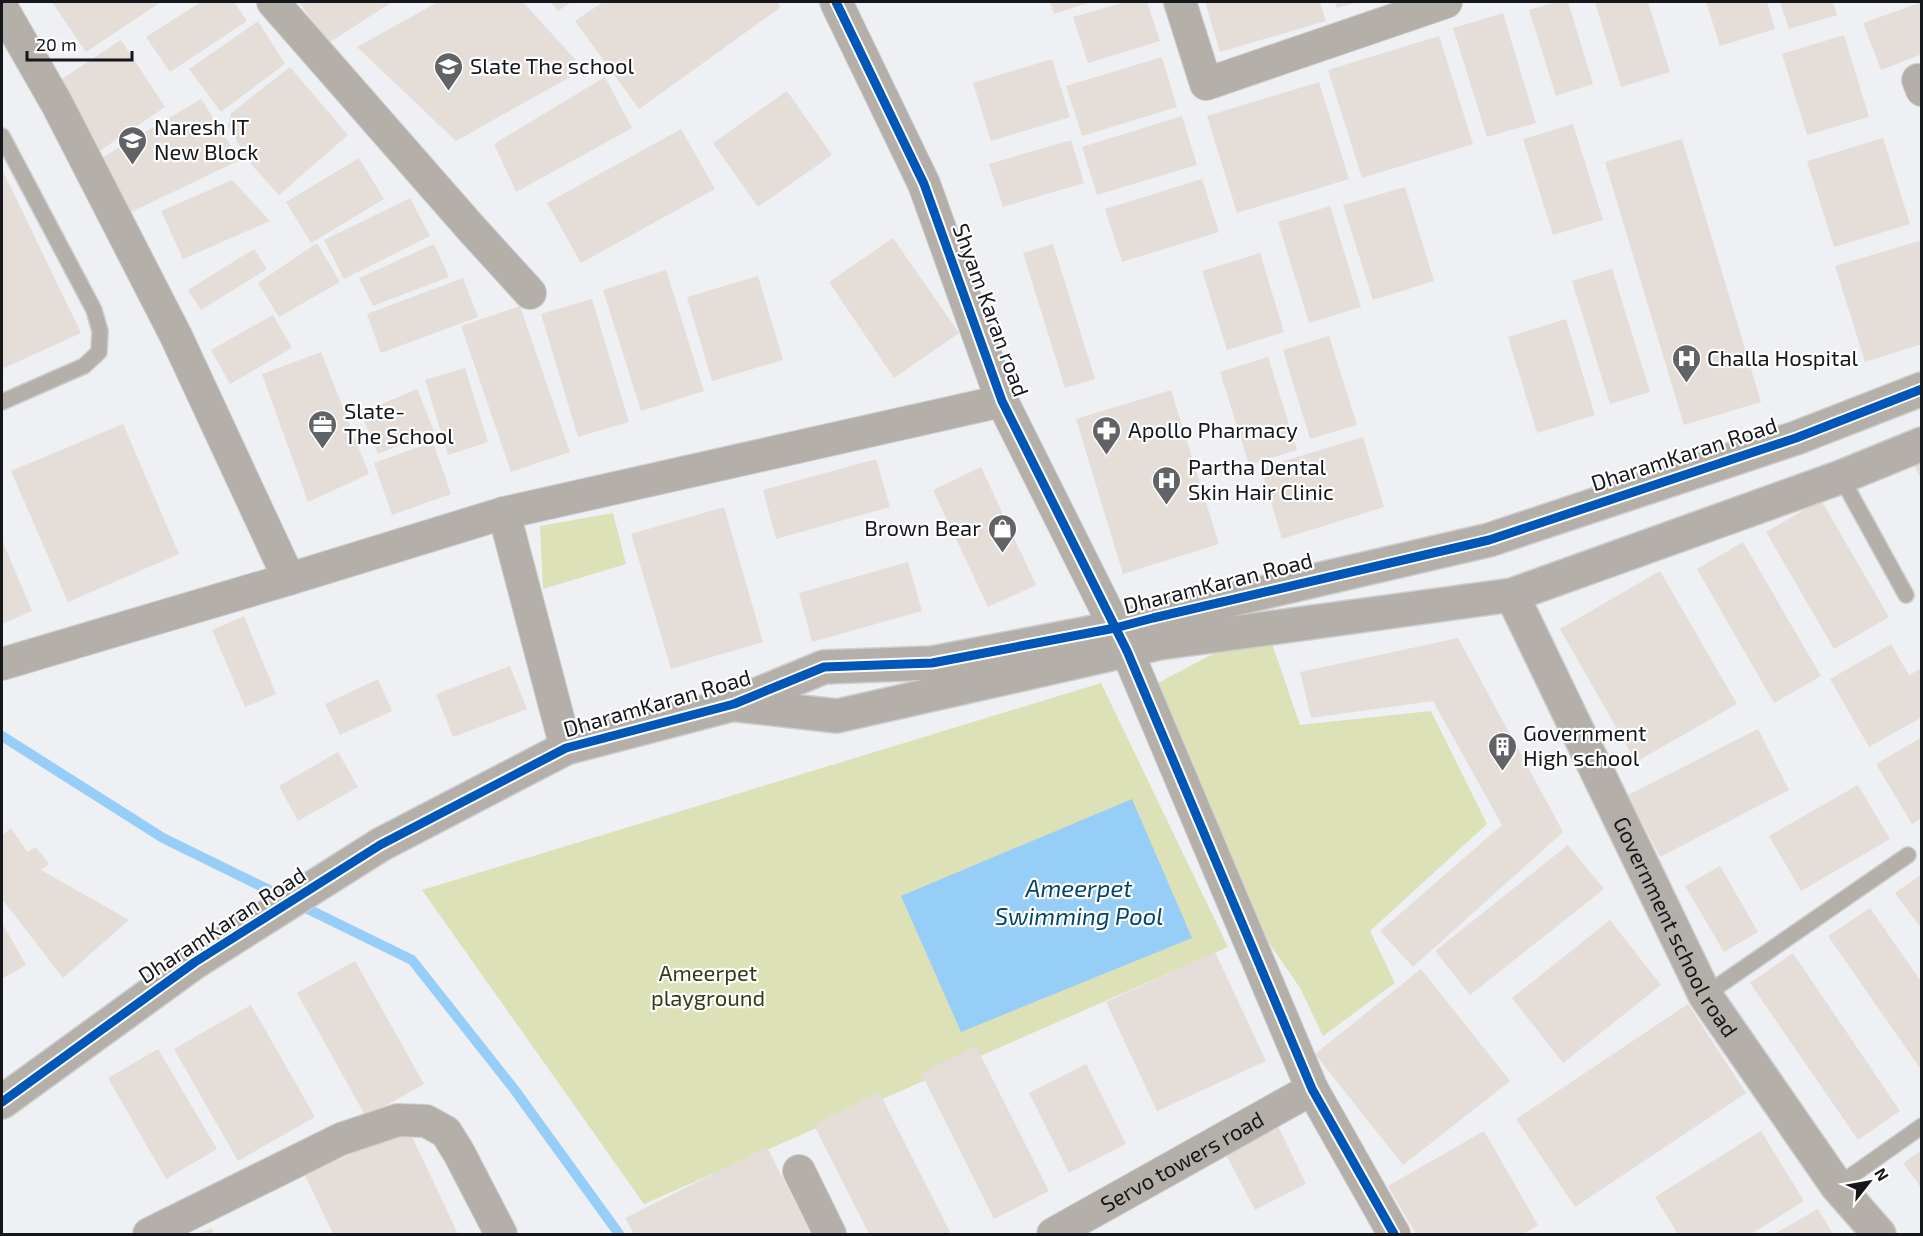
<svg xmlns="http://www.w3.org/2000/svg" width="1923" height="1236" font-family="'Exo 2',sans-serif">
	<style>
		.green { fill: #dce1b8 }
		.water { fill: #97cef8 }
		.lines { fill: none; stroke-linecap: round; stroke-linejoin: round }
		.stream { stroke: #97cef8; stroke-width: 10 }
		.building { fill: #e5ddd8 }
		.service-casing { stroke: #cdced0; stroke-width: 18 }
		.minor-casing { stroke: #cdced0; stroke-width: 34 }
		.tertiary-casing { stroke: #cdced0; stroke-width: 36 }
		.service { stroke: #b4afa8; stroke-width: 15 }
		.minor { stroke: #b4afa8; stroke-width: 32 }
		.tertiary { stroke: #b4afa8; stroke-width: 33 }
		.cycleway-casing { stroke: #fff; stroke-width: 13 }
		.cycleway { stroke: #0057b8; stroke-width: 9 }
		.labels { text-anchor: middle; stroke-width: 4.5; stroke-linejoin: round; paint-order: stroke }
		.poi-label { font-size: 22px; fill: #16171a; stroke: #fff; text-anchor: start }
		.street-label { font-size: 22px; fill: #16171a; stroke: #fff }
		.park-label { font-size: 22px; fill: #363a14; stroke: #fff }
		.water-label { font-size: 24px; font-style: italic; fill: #04456a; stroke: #fff }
	</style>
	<rect width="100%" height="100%" fill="#eff0f4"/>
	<!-- green -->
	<g class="green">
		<path d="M 613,513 L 626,564 L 543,589 L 540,526 Z"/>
		<path d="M 1266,626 L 1300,725 L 1431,711 L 1487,824 L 1370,931 L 1395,983 L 1323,1036 L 1300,988 L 1250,915 L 1192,776 L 1158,683 Z"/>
		<path d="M 1101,683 L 1228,947 L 644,1204 L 422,890 Z"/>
	</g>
	<!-- water -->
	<path class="water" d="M 1132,799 L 1192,938 L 961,1032 L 901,896 Z"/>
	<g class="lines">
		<!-- stream -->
		<path class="stream" d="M 2,736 L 163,838 L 412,960 L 514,1089 L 619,1234"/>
	</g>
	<!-- building -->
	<g class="building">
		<path d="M 52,2 L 161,2 L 86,52 Z"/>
		<path d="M 201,2 L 234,2 L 247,21 L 170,72 L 146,37 Z"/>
		<path d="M 299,2 L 392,2 L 327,44 Z"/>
		<path d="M 438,2 L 523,2 L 584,69 L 456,141 L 357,47 Z"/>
		<path d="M 551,2 L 571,2 L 558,11 Z"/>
		<path d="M 603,2 L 777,2 L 781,7 L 639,109 L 575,21 Z"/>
		<path d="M 1050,2 L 1091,2 L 1054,14 Z"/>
		<path d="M 1125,2 L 1147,2 L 1160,41 L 1088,63 L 1073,17 Z"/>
		<path d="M 1205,2 L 1320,2 L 1326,21 L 1220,52 Z"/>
		<path d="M 1335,2 L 1358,2 L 1337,8 Z"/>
		<path d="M 1556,2 L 1568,2 L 1593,84 L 1556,96 L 1529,10 Z"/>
		<path d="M 1595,2 L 1648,2 L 1670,72 L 1621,87 Z"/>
		<path d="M 1706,2 L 1767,2 L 1775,29 L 1720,46 Z"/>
		<path d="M 1780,2 L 1833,2 L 1837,15 L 1789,29 Z"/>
		<path d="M 1922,2 L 1922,54 L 1881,70 L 1863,23 Z"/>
		<path d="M 1503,13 L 1536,123 L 1487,137 L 1453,28 Z"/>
		<path d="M 258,21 L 285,64 L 221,112 L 189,69 Z"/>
		<path d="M 1844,35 L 1869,117 L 1807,135 L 1782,54 Z"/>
		<path d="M 1439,36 L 1473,144 L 1362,178 L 1328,70 Z"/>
		<path d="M 121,40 L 165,107 L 98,152 L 54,84 Z"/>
		<path d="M 1162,57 L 1177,107 L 1082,136 L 1066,86 Z"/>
		<path d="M 1052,59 L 1070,117 L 991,141 L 973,83 Z"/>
		<path d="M 290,67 L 348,135 L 279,195 L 249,162 L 228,126 L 231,113 Z"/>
		<path d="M 605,77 L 632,128 L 516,192 L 494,144 Z"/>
		<path d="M 1319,82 L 1349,179 L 1237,213 L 1207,116 Z"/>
		<path d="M 787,91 L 832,155 L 758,207 L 713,143 Z"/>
		<path d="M 201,99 L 240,160 L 129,213 L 98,160 Z"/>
		<path d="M 1182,116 L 1197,165 L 1097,195 L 1082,147 Z"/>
		<path d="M 1573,124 L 1603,220 L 1553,235 L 1523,139 Z"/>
		<path d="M 681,129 L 715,189 L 581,263 L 547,203 Z"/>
		<path d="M 1883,138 L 1910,224 L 1834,247 L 1807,161 Z"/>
		<path d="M 1682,139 L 1761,402 L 1684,425 L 1605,162 Z"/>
		<path d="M 1071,140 L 1084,183 L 1003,207 L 989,164 Z"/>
		<path d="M 359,158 L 384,199 L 311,243 L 286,202 Z"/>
		<path d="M 2,169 L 81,333 L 2,369 Z"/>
		<path d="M 1202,179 L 1219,232 L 1122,262 L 1105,209 Z"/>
		<path d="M 232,180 L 270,221 L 183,259 L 161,211 Z"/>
		<path d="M 1405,187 L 1434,281 L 1373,300 L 1343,205 Z"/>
		<path d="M 410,198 L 430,236 L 344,279 L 324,240 Z"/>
		<path d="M 1330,206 L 1361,307 L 1309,323 L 1278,222 Z"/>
		<path d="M 893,238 L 959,333 L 894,378 L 829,282 Z"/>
		<path d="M 1919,241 L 1922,248 L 1922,344 L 1865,362 L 1835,266 Z"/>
		<path d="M 317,243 L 340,282 L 279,317 L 258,283 Z"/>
		<path d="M 434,244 L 449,277 L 373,306 L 359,278 Z"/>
		<path d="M 1053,244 L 1095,379 L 1065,388 L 1023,253 Z"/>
		<path d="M 254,249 L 267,269 L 201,310 L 188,290 Z"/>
		<path d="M 1260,253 L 1284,332 L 1227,350 L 1202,271 Z"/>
		<path d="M 1612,269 L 1650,392 L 1610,404 L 1572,281 Z"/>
		<path d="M 666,270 L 704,391 L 641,411 L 603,290 Z"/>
		<path d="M 758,276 L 783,360 L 712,381 L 687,297 Z"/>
		<path d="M 463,278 L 478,317 L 381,353 L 367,314 Z"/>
		<path d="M 592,299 L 629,422 L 578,437 L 541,314 Z"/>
		<path d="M 520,306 L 570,452 L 511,472 L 461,326 Z"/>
		<path d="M 273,315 L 292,348 L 230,384 L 211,350 Z"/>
		<path d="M 1566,319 L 1595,415 L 1537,433 L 1508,337 Z"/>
		<path d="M 1329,336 L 1357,425 L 1310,439 L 1283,350 Z"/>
		<path d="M 321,352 L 369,474 L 308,502 L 262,374 Z"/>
		<path d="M 1268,357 L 1297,450 L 1249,465 L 1220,372 Z"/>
		<path d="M 465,368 L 488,442 L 448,455 L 425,380 Z"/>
		<path d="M 417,389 L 434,431 L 378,454 L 361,413 Z"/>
		<path d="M 1171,390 L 1219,544 L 1123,574 L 1076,419 Z"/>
		<path d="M 123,424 L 179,554 L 68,602 L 11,471 Z"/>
		<path d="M 1363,437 L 1384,507 L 1282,539 L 1261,468 Z"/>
		<path d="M 433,442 L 451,494 L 392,515 L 374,463 Z"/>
		<path d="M 876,459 L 890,507 L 776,539 L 763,490 Z"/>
		<path d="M 1922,461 L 1922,480 L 1914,465 Z"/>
		<path d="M 981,467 L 1036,585 L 988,607 L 933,490 Z"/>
		<path d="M 1821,500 L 1889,617 L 1834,649 L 1766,532 Z"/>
		<path d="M 724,507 L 763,642 L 671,669 L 631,534 Z"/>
		<path d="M 2,540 L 32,611 L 2,624 Z"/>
		<path d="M 1743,542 L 1821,676 L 1774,703 L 1697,569 Z"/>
		<path d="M 908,562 L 922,611 L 812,642 L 799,593 Z"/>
		<path d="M 1660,571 L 1737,704 L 1636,762 L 1560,629 Z"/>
		<path d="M 244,616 L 276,694 L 245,707 L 212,630 Z"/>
		<path d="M 1458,638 L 1563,832 L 1413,967 L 1380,931 L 1502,825 L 1433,701 L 1311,718 L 1300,672 Z"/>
		<path d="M 1891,644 L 1909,675 L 1922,668 L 1922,717 L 1869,747 L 1830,679 Z"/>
		<path d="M 510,666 L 527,709 L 453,737 L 436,694 Z"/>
		<path d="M 378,679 L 392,711 L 340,735 L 325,704 Z"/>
		<path d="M 1758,729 L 1789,790 L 1660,857 L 1628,795 Z"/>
		<path d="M 1922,737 L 1922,818 L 1912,824 L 1876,764 Z"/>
		<path d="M 338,752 L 358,787 L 298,821 L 279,786 Z"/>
		<path d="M 1858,785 L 1890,839 L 1801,891 L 1769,836 Z"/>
		<path d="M 11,828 L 27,852 L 36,847 L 49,864 L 41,870 L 129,920 L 63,978 L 2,899 L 2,836 Z"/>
		<path d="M 1568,845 L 1604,889 L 1470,995 L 1435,951 Z"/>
		<path d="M 1720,866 L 1758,932 L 1724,952 L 1685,886 Z"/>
		<path d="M 1922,874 L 1922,929 L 1895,893 Z"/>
		<path d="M 1870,908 L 1922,983 L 1922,1071 L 1828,936 Z"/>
		<path d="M 1610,920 L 1661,985 L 1563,1063 L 1512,998 Z"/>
		<path d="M 2,923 L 26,965 L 2,979 Z"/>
		<path d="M 1215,952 L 1266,1061 L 1157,1111 L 1106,1002 Z"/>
		<path d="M 1793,953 L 1900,1111 L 1858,1140 L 1750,983 Z"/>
		<path d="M 355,961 L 424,1084 L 366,1117 L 297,993 Z"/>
		<path d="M 1421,969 L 1510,1081 L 1403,1165 L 1315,1054 Z"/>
		<path d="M 1688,1004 L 1746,1093 L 1575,1207 L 1516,1119 Z"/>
		<path d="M 251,1005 L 315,1117 L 238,1161 L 174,1049 Z"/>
		<path d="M 976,1046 L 1049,1191 L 994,1219 L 921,1073 Z"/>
		<path d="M 158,1049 L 217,1149 L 166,1179 L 108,1078 Z"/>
		<path d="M 1086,1064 L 1126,1144 L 1069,1173 L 1029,1093 Z"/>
		<path d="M 879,1092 L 951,1234 L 869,1234 L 814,1125 Z"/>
		<path d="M 1277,1124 L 1306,1184 L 1255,1210 L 1224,1151 Z"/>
		<path d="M 408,1128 L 458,1234 L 333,1234 L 305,1175 Z"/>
		<path d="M 1484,1131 L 1538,1225 L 1523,1234 L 1416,1234 L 1388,1186 Z"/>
		<path d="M 1761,1131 L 1804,1201 L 1751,1234 L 1678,1234 L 1655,1197 Z"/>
		<path d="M 767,1147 L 811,1234 L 634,1234 L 625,1218 Z"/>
		<path d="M 1922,1150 L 1922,1189 L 1903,1163 Z"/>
		<path d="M 1818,1209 L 1833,1234 L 1774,1234 Z"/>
		<path d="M 212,1228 L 214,1234 L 197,1234 Z"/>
	</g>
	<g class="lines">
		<defs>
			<g id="service">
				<path d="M 2,136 L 94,310 L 100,331 L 99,352 L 84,366 L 2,402"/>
				<path d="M 1841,477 L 1906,595"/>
				<path d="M 1705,995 L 1908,855"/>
				<path d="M 1837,1186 L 1922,1126"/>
			</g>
			<g id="minor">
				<path d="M 273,2 L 470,227 L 530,293"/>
				<path d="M 836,2 L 924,184 L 1002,401 L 1127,651 L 1312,1089 L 1394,1234"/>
				<path d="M 1180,2 L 1206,84 L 1446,2"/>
				<path d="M 2,8 L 57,104 L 176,336 L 289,579"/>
				<path d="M 1918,80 L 1922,90"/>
				<path d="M 504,513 L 566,748"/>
				<path d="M 2,664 L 289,579 L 504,513 L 1002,401"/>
				<path d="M 799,1171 L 830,1234"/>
				<path d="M 149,1234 L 341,1139 L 398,1120 L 426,1121 L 446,1132 L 459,1153 L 501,1234"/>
				<path id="s1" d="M 1053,1234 L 1312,1089"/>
			</g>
			<g id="tertiary">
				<path id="s2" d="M 1512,595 L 1705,995 L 1837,1186 L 1879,1234"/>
				<path d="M 738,705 L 837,716 L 1160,643 L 1512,595 L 1841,477 L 1922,444"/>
				<path d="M 2,1102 L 195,962 L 380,845 L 566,748 L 734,704 L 824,667 L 932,663 L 1115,628 L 1153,618 L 1489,540 L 1796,438 L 1922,389"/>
			</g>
		</defs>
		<!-- service casing -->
		<use href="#service" class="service-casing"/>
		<!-- minor casing -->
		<use href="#minor" class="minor-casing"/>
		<!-- tertiary casing -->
		<use href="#tertiary" class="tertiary-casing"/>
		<!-- service -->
		<use href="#service" class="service"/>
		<!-- minor -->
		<use href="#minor" class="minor"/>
		<!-- tertiary -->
		<use href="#tertiary" class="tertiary"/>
		<defs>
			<g id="cycleway">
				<path d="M 836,2 L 924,184 L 1002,401 L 1127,651 L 1312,1089 L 1394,1234"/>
				<path d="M 2,1102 L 195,962 L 380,845 L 566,748 L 734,704 L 824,667 L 932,663 L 1115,628 L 1153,618 L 1489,540 L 1796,438 L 1922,389"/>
			</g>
		</defs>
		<!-- cycleway casing -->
		<use href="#cycleway" class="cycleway-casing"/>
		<!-- cycleway -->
		<use href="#cycleway" class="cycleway"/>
	</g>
	<!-- icons -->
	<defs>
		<symbol id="school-pin" viewBox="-11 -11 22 30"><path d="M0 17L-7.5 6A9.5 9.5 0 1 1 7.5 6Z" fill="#626366" stroke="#fff"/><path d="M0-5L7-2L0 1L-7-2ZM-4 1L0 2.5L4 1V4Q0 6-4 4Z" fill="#fff"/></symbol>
		<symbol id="university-pin" viewBox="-11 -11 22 30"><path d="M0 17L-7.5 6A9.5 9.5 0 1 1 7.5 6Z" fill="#626366" stroke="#fff"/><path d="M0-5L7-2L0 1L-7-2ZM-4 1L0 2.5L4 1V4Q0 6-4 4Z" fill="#fff"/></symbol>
		<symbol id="hospital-pin" viewBox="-11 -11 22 30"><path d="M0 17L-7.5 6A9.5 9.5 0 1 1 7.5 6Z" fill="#626366" stroke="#fff"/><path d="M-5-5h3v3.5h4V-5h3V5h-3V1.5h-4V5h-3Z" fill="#fff"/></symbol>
		<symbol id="office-pin" viewBox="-11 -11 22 30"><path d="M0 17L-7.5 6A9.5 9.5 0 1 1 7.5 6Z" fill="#626366" stroke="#fff"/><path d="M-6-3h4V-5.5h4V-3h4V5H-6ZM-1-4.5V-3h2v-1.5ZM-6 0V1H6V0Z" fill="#fff"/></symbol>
		<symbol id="pharmacy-pin" viewBox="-11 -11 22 30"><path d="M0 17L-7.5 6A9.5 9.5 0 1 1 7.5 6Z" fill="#626366" stroke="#fff"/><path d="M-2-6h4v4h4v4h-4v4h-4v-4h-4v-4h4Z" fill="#fff"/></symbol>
		<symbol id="shop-pin" viewBox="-11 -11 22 30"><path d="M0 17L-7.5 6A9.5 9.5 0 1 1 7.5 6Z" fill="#626366" stroke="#fff"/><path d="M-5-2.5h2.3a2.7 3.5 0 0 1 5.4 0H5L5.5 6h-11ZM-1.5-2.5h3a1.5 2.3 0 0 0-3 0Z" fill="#fff"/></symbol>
		<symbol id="building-pin" viewBox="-11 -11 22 30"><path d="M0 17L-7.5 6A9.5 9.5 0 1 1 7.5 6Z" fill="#626366" stroke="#fff"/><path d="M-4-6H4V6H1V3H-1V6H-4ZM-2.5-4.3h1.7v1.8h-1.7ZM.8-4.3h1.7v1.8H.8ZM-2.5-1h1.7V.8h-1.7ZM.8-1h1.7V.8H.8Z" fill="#fff"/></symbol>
	</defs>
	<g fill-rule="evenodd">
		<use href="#school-pin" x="432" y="50" width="33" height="45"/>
		<use href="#university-pin" x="116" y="124" width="33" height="45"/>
		<use href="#hospital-pin" x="1670" y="342" width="33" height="45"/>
		<use href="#office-pin" x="306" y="408" width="33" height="45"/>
		<use href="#pharmacy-pin" x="1090" y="414" width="33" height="45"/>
		<use href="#hospital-pin" x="1150" y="464" width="33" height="45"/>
		<use href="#shop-pin" x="986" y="512" width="33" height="45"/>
		<use href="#building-pin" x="1486" y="730" width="33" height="45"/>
	</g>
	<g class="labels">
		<!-- poi labels -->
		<g class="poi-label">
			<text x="470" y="74">Slate The school</text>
			<text x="154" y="135">Naresh IT<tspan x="154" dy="25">New Block</tspan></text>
			<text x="1707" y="366">Challa Hospital</text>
			<text x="344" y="419">Slate-<tspan x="344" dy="25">The School</tspan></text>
			<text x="1128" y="438">Apollo Pharmacy</text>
			<text x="1188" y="475">Partha Dental<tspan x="1188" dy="25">Skin Hair Clinic</tspan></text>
			<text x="981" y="536" text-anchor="end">Brown Bear</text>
			<text x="1523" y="741">Government<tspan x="1523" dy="25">High school</tspan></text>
		</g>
		<!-- street labels -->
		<g class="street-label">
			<text transform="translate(991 310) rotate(70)" y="8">Shyam Karan road</text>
			<text transform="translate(1684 454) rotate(-18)" y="8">DharamKaran Road</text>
			<text transform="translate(1218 583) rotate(-14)" y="8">DharamKaran Road</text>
			<text transform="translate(657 703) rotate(-16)" y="8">DharamKaran Road</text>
			<text transform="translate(222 925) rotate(-33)" y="8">DharamKaran Road</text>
			<text dy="8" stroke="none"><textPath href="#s2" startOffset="370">Government school road</textPath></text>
			<text dy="8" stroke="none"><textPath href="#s1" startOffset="148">Servo towers road</textPath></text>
		</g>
		<!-- park labels -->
		<g class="park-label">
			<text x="708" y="981">Ameerpet<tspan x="708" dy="25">playground</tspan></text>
		</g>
		<!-- water labels -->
		<g class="water-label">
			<text x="1079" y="897">Ameerpet<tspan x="1079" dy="28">Swimming Pool</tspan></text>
		</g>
	</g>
	<!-- border -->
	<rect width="1923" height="1236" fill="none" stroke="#16171a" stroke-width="6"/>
	<!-- north arrow -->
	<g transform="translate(1869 1182) rotate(59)" stroke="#ffffff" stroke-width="4.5" paint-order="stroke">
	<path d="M0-4.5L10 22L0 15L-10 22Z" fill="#16171a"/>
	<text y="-9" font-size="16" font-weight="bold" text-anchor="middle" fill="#16171a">N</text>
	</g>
	<!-- scale -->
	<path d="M27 51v9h105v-9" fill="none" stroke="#16171a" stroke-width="3"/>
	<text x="36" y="51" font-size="18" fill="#16171a" stroke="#ffffff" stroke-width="4.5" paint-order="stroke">20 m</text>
</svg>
